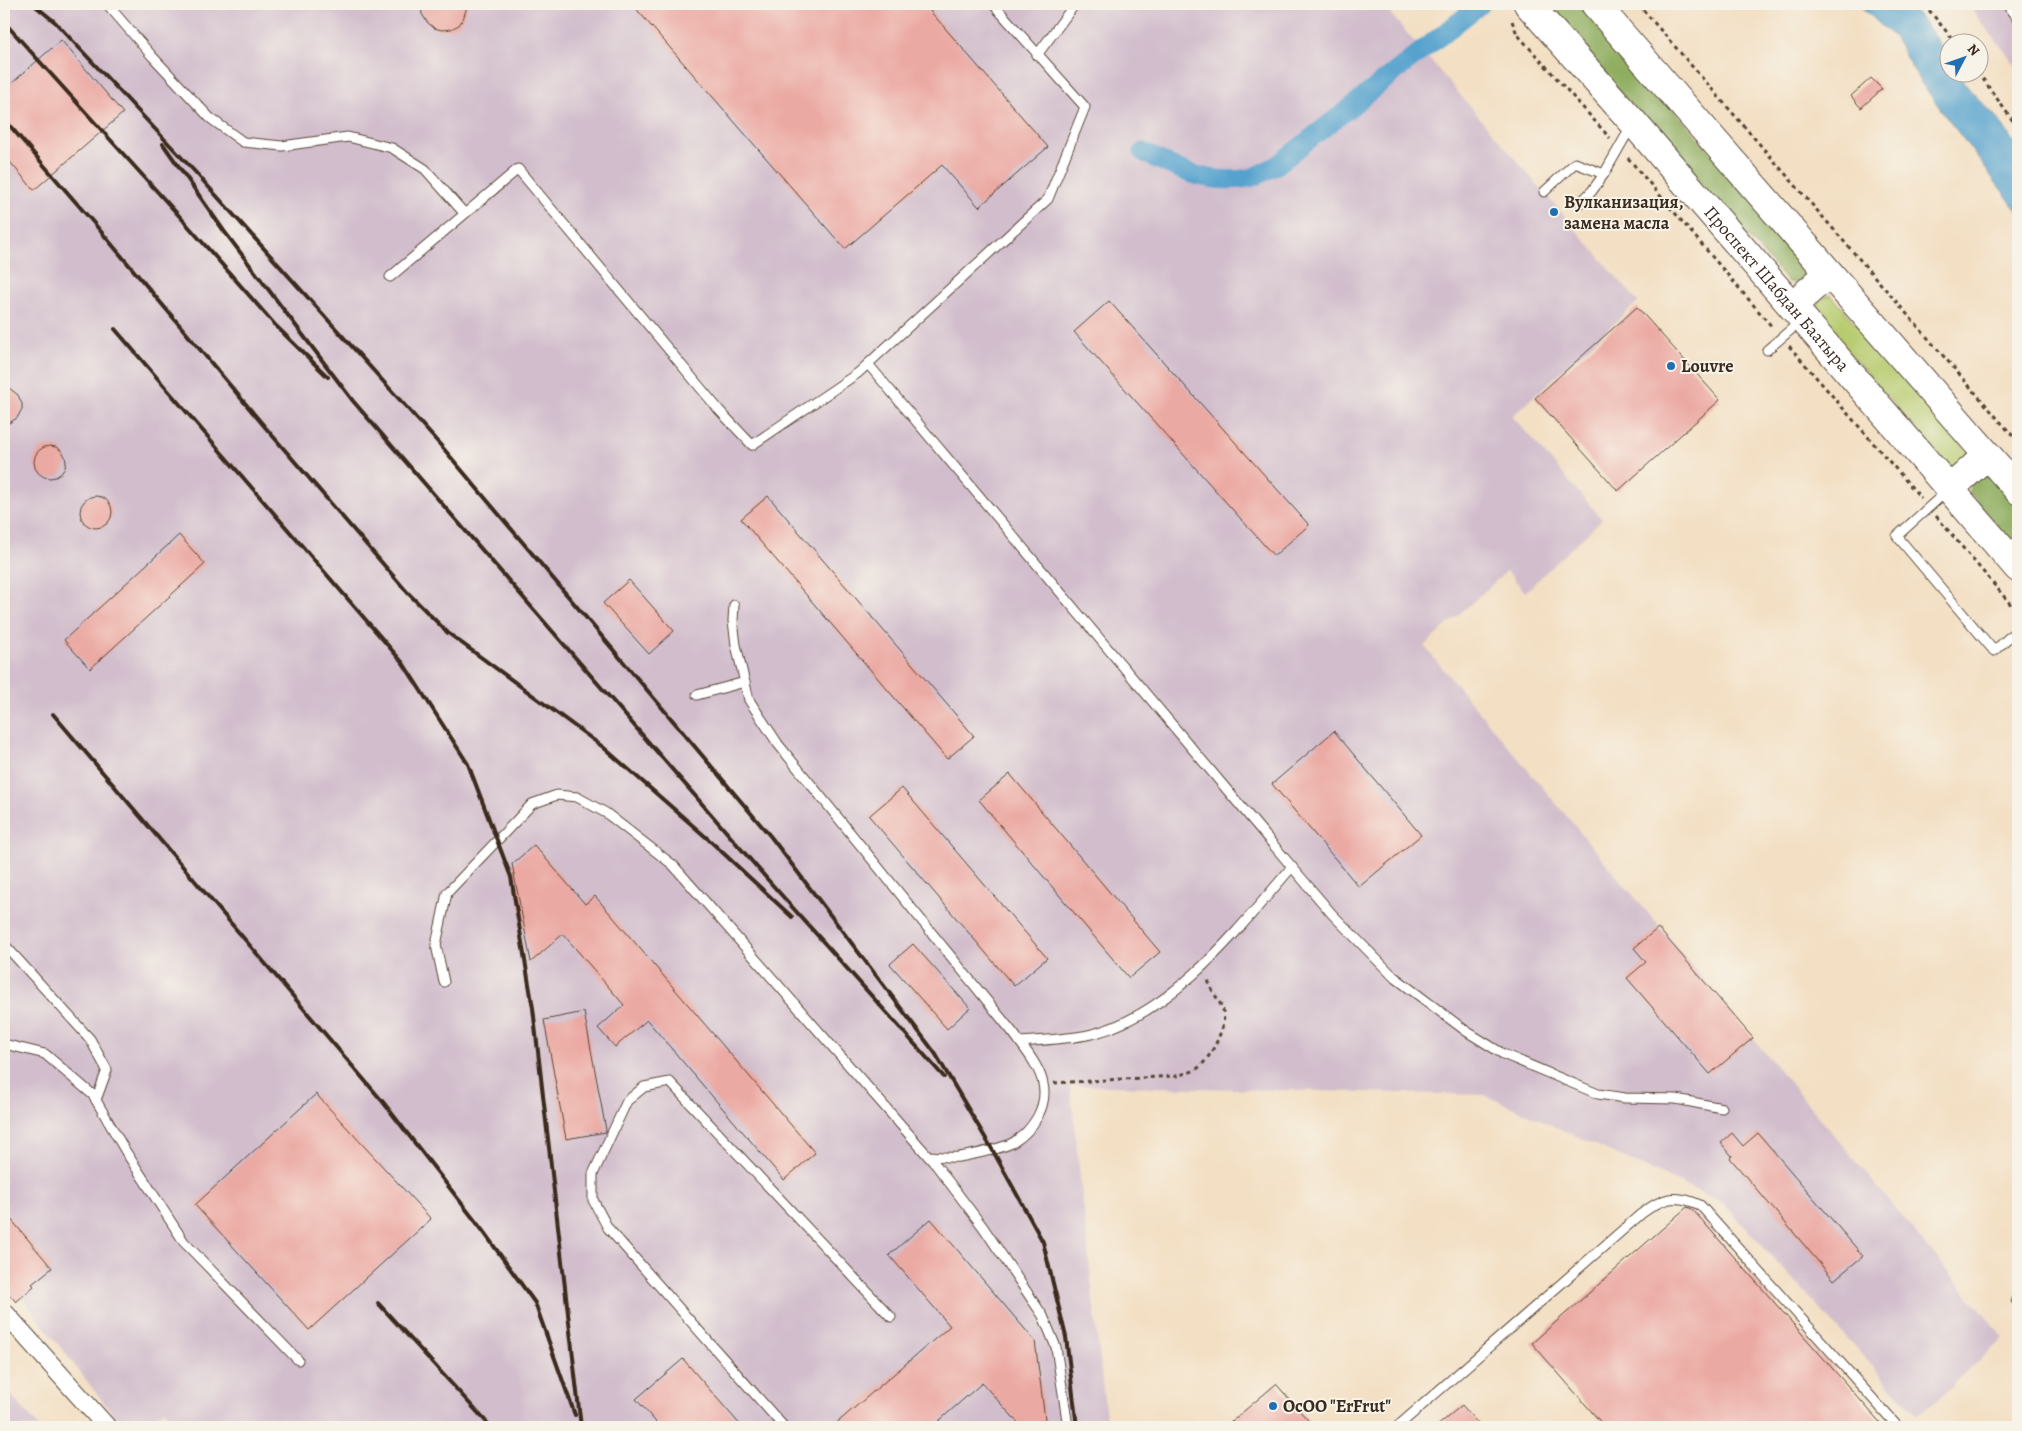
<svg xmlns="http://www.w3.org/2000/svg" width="2022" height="1431" font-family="Alegreya,serif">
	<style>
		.industrial { fill: #d1bdcc }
		.green { fill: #b6ca6d; stroke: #787a46 }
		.forest { fill: #90ae60; stroke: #666c3f }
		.water { fill: #55a2ce; stroke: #486676 }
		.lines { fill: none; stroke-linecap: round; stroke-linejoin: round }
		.canal { stroke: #55a2ce; stroke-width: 19 }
		.building { fill: #eba9a3 }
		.lane-casing { stroke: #574537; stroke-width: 11 }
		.street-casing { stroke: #574537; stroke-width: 20 }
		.primary-casing { stroke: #574537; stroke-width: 30 }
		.path { stroke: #574537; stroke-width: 3; stroke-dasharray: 4 4; stroke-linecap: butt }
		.lane { stroke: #fff; stroke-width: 9 }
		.street { stroke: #fff; stroke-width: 18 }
		.primary { stroke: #fff; stroke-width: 28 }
		.rail { stroke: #3b2a1e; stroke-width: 4 }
		.poi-dot { fill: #1f6fb2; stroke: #f7f3e8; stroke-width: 2 }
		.labels { text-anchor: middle; stroke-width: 4; stroke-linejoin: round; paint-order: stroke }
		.poi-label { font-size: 18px; font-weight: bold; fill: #3b2a1e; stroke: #f7f3e8; text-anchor: start }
		.street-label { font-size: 18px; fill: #3b2a1e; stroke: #f7f3e8 }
	</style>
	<rect width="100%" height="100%" fill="#f7f3e8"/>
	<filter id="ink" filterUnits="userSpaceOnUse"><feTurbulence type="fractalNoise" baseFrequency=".02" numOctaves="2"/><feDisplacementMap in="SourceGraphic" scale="10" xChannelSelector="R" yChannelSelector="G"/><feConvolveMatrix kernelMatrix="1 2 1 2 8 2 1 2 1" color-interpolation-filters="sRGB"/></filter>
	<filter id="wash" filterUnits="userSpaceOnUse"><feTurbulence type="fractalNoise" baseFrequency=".0096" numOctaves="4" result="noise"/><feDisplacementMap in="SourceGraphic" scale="20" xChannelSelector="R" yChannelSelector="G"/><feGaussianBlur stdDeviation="1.12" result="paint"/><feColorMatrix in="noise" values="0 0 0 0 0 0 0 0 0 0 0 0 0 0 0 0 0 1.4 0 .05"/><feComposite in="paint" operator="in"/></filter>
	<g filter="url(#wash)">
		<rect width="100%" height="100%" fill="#f3dfc3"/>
		<!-- industrial -->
		<g class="industrial">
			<path d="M 4,4 L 1382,4 L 1638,302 L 1512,416 L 1602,519 L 1525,592 L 1507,571 L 1424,646 L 2004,1338 L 1918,1416 L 1722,1202 L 1485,1095 L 1070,1085 L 1107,1427 L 179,1427 L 164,1410 L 143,1427 L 123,1427 L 4,1275 Z"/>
			<path d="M 1967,4 L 2018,4 L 2018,68 Z"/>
			<path d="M 4,1387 L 39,1427 L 4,1427 Z"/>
		</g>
		<!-- green -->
		<path class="green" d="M 1831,295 L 1968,452 L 1964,460 L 1954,468 L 1948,467 L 1816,314 C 1816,304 1820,297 1831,295 Z"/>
		<!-- forest -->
		<g class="forest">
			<path d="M 1542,4 L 1582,4 L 1809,265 C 1808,274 1805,278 1798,283 L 1788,282 Z"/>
			<path d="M 1981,474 L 1989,475 L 2018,506 L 2018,551 L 1970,493 L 1970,483 Z"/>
		</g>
		<!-- water -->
		<path class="water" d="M 1858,4 L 1908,4 C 1923,20 1950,50 1950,72 L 1957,73 L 1970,90 L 1998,119 L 2018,149 L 2018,212 L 1919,80 L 1895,38 Z"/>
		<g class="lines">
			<!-- canal -->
			<path class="canal" d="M 1143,152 C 1178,170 1208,185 1249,178 C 1259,176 1269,169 1277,165 L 1481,4"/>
		</g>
		<g id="blocks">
			<!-- building -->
			<g class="building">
				<path d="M 421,4 L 468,4 L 463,19 L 459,25 L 451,29 L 442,30 L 434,28 L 427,22 L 422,14 Z"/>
				<path d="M 632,4 L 924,4 L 1048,147 L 979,207 L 942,165 L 845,249 Z"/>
				<path d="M 61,40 L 123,113 L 34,190 L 4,155 L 4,90 Z"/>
				<path d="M 1871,78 L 1882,89 L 1861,108 L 1851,96 Z"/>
				<path d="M 1109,301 L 1309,525 L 1274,556 L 1074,332 Z"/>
				<path d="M 1637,307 L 1720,400 L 1618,491 L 1535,398 Z"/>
				<path d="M 4,384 L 18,395 L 22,404 L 22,409 L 17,418 L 4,426 Z"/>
				<circle cx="50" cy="462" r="16"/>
				<circle cx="96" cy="512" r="16"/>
				<path d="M 768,496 L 974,736 L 947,759 L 741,519 Z"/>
				<path d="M 179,535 L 205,564 L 90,669 L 64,640 Z"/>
				<path d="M 629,580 L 674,631 L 649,654 L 603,603 Z"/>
				<path d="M 1334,731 L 1421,835 L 1359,887 L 1272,784 Z"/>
				<path d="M 1010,774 L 1160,952 L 1129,978 L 979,800 Z"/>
				<path d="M 902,788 L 1047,958 L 1014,986 L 869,816 Z"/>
				<path d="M 534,845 L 585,904 L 595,896 L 815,1153 L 784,1180 L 647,1020 L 615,1047 L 598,1028 L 624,1005 L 563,934 L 531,962 L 512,864 Z"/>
				<path d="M 1658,928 L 1753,1038 L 1710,1074 L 1627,978 L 1646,962 L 1634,948 Z"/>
				<path d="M 913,944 L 970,1008 L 947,1029 L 890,964 Z"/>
				<path d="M 584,1012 L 606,1130 L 606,1132 L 566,1139 L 544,1020 Z"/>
				<path d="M 316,1094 L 431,1219 L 309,1330 L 195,1205 Z"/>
				<path d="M 1732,1133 L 1743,1146 L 1758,1133 L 1863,1256 L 1834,1280 L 1730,1158 L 1732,1156 L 1721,1143 Z"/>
				<path d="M 1687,1207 L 1692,1209 L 1884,1427 L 1605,1427 L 1532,1343 Z"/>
				<path d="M 4,1211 L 52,1268 L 32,1284 L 34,1286 L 16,1302 L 4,1288 Z"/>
				<path d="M 931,1219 L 1035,1341 L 1046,1427 L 1022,1427 L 982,1383 L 932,1427 L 832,1427 L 950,1326 L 889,1255 Z"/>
				<path d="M 683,1359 L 742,1427 L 660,1427 L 636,1399 Z"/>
				<path d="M 1276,1384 L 1314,1427 L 1225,1427 Z"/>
				<path d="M 1462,1405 L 1481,1427 L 1436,1427 Z"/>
			</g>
		</g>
	</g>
	<g filter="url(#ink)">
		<use href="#blocks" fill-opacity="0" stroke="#574537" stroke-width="1"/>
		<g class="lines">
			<defs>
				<g id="lane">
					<path d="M 107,4 L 152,56 L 210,118 L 243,142 L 282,146 L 348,137 L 392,148 L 425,169 L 464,213"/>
					<path d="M 2007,4 L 2018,18"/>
					<path d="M 1037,55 L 1075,4"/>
					<path d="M 1544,192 L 1575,163 L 1604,174 L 1632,125"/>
					<path d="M 1580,203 L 1592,191 L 1604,174"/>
					<path d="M 390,277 L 518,169 L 719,410 L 752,445 L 858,373 L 1048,199 L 1085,107 L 993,4"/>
					<path d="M 1767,350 L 1801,321"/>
					<path d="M 868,364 L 1292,867"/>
					<path d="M 1948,490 L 1897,536 L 1994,651 L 2018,629"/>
					<path d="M 734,605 L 733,621 L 736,645 L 749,700 L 778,744 L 1014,1034 C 1024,1048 1040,1067 1043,1084 C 1048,1106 1033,1130 1014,1142 C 1004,1148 972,1155 959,1157 C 949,1158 938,1156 928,1156"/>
					<path d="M 697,695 L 745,682"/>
					<path d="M 4,944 L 90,1039 L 107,1070 L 96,1100"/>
					<path d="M 444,982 L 436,945 L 447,893 L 532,804 L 557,795 L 577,797 L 606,813 L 673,865 L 936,1165 L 983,1227 L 1043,1316 L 1056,1347 L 1068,1427"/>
					<path d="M 1020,1042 C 1043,1040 1075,1039 1096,1033 C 1177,1010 1239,928 1292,867 L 1332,914 L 1393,976 L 1466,1031 L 1503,1054 L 1598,1094 L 1625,1098 L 1676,1099 L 1722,1108"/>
					<path d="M 4,1044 L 45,1054 L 93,1095 L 126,1152 L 184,1242 L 298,1360"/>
					<path d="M 2016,1300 L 2018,1299"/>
					<path d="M 784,1427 L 608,1228 L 593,1200 L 593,1174 L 627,1101 L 644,1087 L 670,1082 L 891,1317"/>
					<path d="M 1397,1427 L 1641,1214 C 1662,1198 1675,1193 1700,1205 L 1898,1427"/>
				</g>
				<path id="street" d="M 4,1312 L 107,1427"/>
				<g id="primary">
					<path id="s1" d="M 1528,4 L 1633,122 L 2018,568"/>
					<path d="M 1595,4 L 2018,490"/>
					<path d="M 1792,306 L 1829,273"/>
					<path d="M 1950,489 L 1987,455"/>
				</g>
			</defs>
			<!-- lane casing -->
			<use href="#lane" class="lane-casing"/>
			<!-- street casing -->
			<use href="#street" class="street-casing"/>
			<!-- primary casing -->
			<use href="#primary" class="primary-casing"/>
			<!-- path -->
			<g class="path">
				<path d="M 1638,4 L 2018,442"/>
				<path d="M 1924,4 L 1955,42"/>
				<path d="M 1512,21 L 1517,34 L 1610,138"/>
				<path d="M 1978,72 L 2018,128"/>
				<path d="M 1628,158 L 1773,328"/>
				<path d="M 1789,346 L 1921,498"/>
				<path d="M 1936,516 L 2018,613"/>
				<path d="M 1054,1083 L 1176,1076 C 1182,1074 1190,1073 1195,1070 C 1209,1063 1228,1025 1223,1010 C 1219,999 1210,990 1208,979"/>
			</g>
			<!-- lane -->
			<use href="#lane" class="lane"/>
			<!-- street -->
			<use href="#street" class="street"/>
			<!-- primary -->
			<use href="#primary" class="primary"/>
			<!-- rail -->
			<g class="rail">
				<path d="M 33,4 L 55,22 L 197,174 L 443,448 L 771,837 L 935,1053 L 992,1149 L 1043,1242 L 1066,1337 L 1077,1427"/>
				<path d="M 4,22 L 182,219 L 276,326 L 328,377"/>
				<path d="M 4,119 L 98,228 L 265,427 L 408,593 L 448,633 L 603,747 L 707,838 L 792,917"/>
				<path d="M 163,144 L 224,231 L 353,401 L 768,880 L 944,1077"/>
				<path d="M 115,329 L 403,663 L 468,764 L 511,877 L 533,1008 L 581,1427"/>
				<path d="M 53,714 L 383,1102 L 483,1231 L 535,1303 L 575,1415"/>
				<path d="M 378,1303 L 491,1427"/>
				<path d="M 4,1417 L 13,1427"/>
			</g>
		</g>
	</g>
	<!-- markers -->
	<g class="poi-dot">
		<circle cx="1554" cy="212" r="5"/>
		<circle cx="1671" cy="366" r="5"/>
		<circle cx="1273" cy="1406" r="5"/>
	</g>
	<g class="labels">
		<!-- poi labels -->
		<g class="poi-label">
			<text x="1564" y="208">Вулканизация,<tspan x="1564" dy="21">замена масла</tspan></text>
			<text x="1681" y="372">Louvre</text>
			<text x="1283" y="1412">ОсОО "ErFrut"</text>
		</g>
		<!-- street labels -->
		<g class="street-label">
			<text dy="6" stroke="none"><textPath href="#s1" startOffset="378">Проспект Шабдан Баатыра</textPath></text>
		</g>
	</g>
	<!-- margin -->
	<rect width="2022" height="1431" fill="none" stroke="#f7f3e8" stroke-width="20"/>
	<!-- north arrow -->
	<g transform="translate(1964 58) rotate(49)"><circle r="24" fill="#f7f3e8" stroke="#aca397"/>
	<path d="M0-4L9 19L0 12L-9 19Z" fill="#1f6fb2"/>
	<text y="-8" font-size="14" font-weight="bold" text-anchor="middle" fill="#3b2a1e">N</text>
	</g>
</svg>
